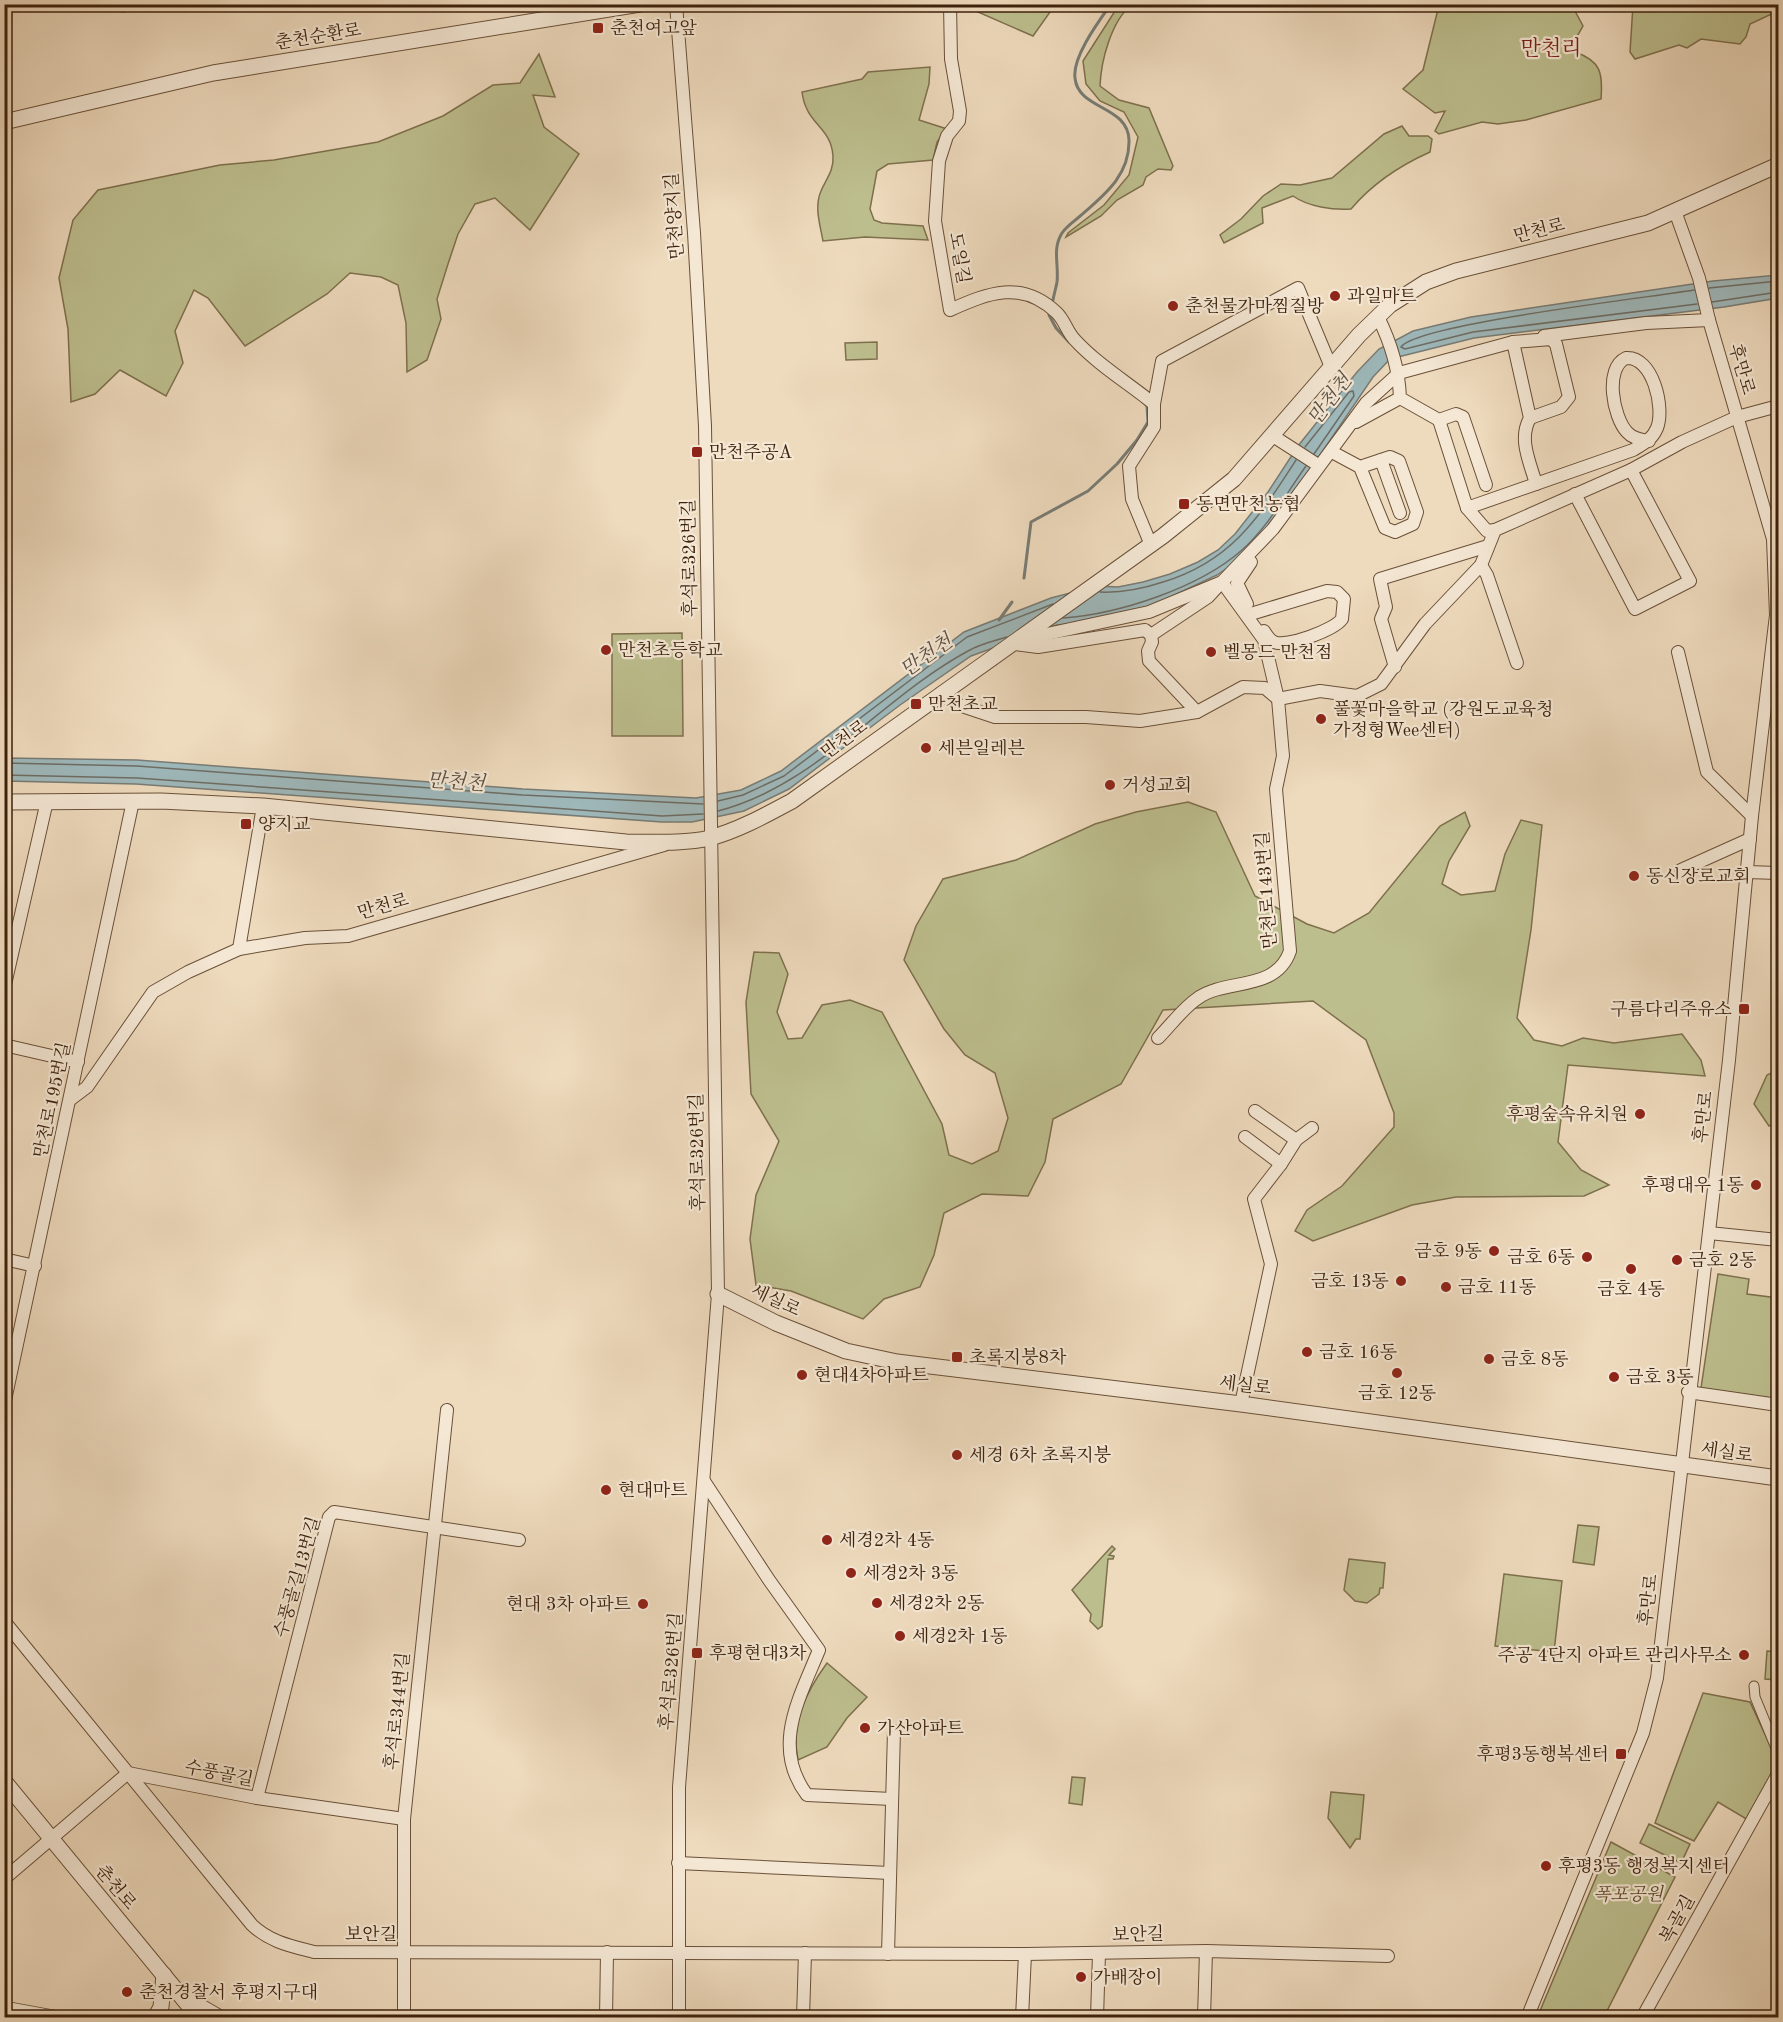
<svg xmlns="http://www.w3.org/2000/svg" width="1783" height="2022" font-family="'Old Standard TT','Noto Serif KR',serif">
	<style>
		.green { fill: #bdbe8e; stroke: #7e704d; stroke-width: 1.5 }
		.water { fill: #9eb8bb; stroke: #787c75; stroke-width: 1.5 }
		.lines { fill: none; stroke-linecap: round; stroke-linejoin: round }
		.shore { stroke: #6e6d64; stroke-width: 1.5 }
		.stream { stroke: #787c75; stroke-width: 3 }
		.pedestrian-casing { stroke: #6a5038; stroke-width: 11 }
		.minor-casing { stroke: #6a5038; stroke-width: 14 }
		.tertiary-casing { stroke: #6a5038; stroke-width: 17 }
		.pedestrian { stroke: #f4e7d4; stroke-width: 9 }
		.minor { stroke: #f4e7d4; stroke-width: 12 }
		.tertiary { stroke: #f4e7d4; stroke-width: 15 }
		.poi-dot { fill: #8f2418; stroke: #f4e7d4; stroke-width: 2 }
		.labels { text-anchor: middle; stroke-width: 4.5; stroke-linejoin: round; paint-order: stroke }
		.poi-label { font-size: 18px; fill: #3e220c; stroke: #f4e7d4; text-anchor: start }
		.street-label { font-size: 18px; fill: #3e220c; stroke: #f4e7d4 }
		.park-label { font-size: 18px; font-style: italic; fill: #5e492c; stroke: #f4e7d4 }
		.water-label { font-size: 20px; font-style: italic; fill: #5b4f41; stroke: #f4e7d4 }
		.quarter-label { font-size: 21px; fill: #7a1f14; stroke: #f4e7d4 }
	</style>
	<rect width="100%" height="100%" fill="#eedabd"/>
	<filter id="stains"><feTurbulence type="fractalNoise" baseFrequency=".00333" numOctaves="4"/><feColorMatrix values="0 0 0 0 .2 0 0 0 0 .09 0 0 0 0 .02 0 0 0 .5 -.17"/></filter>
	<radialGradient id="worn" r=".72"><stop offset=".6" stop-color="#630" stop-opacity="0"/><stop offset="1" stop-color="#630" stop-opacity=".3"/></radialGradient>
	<!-- green -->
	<g class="green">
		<path d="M 1122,4 L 1131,5 C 1111,22 1101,61 1100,86 L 1119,100 L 1149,108 L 1173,166 L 1171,170 L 1158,169 L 1146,177 L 1143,185 L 1117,200 L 1101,216 L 1066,237 L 1068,233 L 1104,205 L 1129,175 L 1138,137 L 1124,112 L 1100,101 L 1086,84 L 1083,61 L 1115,11 Z"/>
		<path d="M 71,5 L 71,4 L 140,5 L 124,12 Z"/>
		<path d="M 962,5 L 962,4 L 1055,5 L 1033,36 Z"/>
		<path d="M 1439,5 L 1564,4 L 1575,11 L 1583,26 L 1575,40 L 1575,52 C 1601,61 1603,73 1601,99 L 1526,120 L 1498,124 L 1482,122 L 1439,134 L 1435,131 L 1445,111 L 1435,113 L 1403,89 L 1423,70 Z"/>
		<path d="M 1633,5 L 1778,4 L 1778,11 L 1750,24 L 1746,37 L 1740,44 L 1701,39 L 1687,48 L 1679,45 L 1635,59 L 1630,52 Z"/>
		<path d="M 539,54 L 555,97 L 533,95 L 544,127 L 579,154 L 530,230 L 495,198 L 475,204 L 458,234 L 448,264 L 437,299 L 441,319 L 427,360 L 407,372 L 406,323 L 398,285 L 381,277 L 350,273 L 327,294 L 245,346 L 208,298 L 194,290 L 175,331 L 183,363 L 166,396 L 120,370 L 95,394 L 71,402 L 68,329 L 59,278 L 73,220 L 98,190 L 220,165 L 274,160 L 378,142 L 443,116 L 493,85 L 520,83 Z"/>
		<path d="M 930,67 L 929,84 L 919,120 L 947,129 L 937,142 L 933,160 L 888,164 L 877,171 L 870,209 L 874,220 L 882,223 L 923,226 L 928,240 L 865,237 L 823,241 C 820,224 814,207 821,191 C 826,179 834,171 833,156 C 831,126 806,125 802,92 L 862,79 L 868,72 Z"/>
		<path d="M 1402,126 L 1409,136 L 1428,136 L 1432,139 L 1430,152 C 1401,165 1372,184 1351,209 C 1332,210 1309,207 1293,196 L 1262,208 L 1263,223 L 1224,243 L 1220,235 L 1241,219 L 1263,196 L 1281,184 L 1300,185 L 1332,178 L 1384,134 Z"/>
		<path d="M 877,342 L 877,359 L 846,360 L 845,343 Z"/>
		<path d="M 682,633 L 683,736 L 612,736 L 612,634 Z"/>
		<path d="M 1188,802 L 1216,812 L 1255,896 L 1307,924 L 1334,933 L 1369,913 L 1440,826 L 1465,812 L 1470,826 L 1449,861 L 1442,884 L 1461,895 L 1495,891 L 1505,854 L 1521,820 L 1542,825 L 1531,930 L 1517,1018 L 1534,1040 L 1562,1046 L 1583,1038 L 1614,1043 L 1682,1034 L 1701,1060 L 1705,1076 L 1568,1065 L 1558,1142 L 1581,1170 L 1609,1185 L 1584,1196 L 1456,1197 L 1412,1205 L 1313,1241 L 1295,1231 L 1307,1210 L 1342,1186 L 1394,1127 L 1394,1113 L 1366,1040 L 1313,1001 L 1163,1010 L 1121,1084 L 1053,1119 L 1045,1162 L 1028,1196 L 982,1194 L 944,1213 L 934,1255 L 920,1287 L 884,1299 L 863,1319 L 791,1291 L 756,1285 L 750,1239 L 756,1195 L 779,1141 L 751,1094 L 746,1002 L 754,952 L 779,953 L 788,974 L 777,1012 L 788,1039 L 802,1038 L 822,1005 L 850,1000 L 882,1012 L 942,1124 L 949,1155 L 972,1164 L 998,1151 L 1008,1118 L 995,1073 L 965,1055 L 944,1029 L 904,960 L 916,926 L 943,879 L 1016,860 L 1095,824 L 1136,812 Z"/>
		<path d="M 1778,1070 L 1778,1122 L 1769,1126 L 1754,1104 L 1767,1075 Z"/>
		<path d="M 1718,1274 L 1749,1279 L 1747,1294 L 1778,1298 L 1777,1399 L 1701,1388 Z"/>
		<path d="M 1578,1525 L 1599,1527 L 1594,1565 L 1573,1562 Z"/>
		<path d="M 1112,1546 L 1115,1549 L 1109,1555 L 1114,1556 L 1113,1559 L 1108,1559 L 1102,1626 L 1098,1629 L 1090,1621 L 1091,1614 L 1072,1590 Z"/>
		<path d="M 1349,1559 L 1385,1563 L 1383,1588 L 1380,1588 L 1379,1594 L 1367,1603 L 1355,1601 L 1344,1590 Z"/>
		<path d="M 1504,1574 L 1562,1581 L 1554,1652 L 1495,1646 Z"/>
		<path d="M 1767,1651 L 1778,1652 L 1778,1680 L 1765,1679 Z"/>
		<path d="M 827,1663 L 867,1697 L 847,1718 L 827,1747 L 798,1760 C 790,1724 806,1692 827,1663 Z"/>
		<path d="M 1703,1693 L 1750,1702 L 1775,1756 L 1776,1769 L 1748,1820 L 1718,1802 L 1694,1841 L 1655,1823 Z"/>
		<path d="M 1072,1777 L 1085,1778 L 1082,1805 L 1069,1803 Z"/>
		<path d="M 1331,1792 L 1364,1795 L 1360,1839 L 1356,1839 L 1350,1848 L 1328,1818 Z"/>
		<path d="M 1649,1824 L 1690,1844 L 1681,1863 L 1640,1843 Z"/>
		<path d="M 1611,1842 L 1675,1877 L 1607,2011 L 1620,2017 L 1537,2018 Z"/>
	</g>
	<!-- water -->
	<path class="water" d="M 1778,275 L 1778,298 L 1724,307 L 1474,338 L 1390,359 L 1373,377 L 1271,527 L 1246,555 L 1217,575 L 1147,608 L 1085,623 L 1057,625 L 971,656 L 900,705 L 789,789 L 744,811 L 692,822 L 662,822 L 136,784 L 5,781 L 5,758 L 137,760 L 523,789 L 696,798 L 741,790 L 781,771 L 964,632 L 1051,598 L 1097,586 L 1118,587 L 1143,582 L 1170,574 L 1198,562 L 1218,550 L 1235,534 L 1268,492 L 1298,446 L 1357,372 L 1379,349 L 1413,331 L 1471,317 L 1713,281 Z"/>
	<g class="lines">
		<!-- shore -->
		<g class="shore">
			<path d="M 1709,288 L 1778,281"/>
			<path d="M 1694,290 C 1653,297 1416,324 1401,347 L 1405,349 L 1473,332 L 1697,304"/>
			<path d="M 1712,302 L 1778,292"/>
			<path d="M 1305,447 L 1349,392 L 1353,391 L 1354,396 L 1314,454"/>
			<path d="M 1100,592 C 1122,593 1142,589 1163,582 C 1232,561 1259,517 1296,460"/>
			<path d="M 1063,618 C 1119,614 1199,588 1242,550 C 1268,527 1286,494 1306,466"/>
			<path d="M 4,763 L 137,766 L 523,795 L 703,804"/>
			<path d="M 4,775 L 137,778 L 662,816 L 703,814"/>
			<path d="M 718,801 L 743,795 L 784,776 L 967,637 L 1053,604"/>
			<path d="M 718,811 C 816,786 881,698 968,651 C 980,644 994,641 1007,637"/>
		</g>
		<!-- stream -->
		<g class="stream">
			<path d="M 1053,300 C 1054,294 1056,288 1057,282 C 1059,264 1052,249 1062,233 C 1066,227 1073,222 1079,217 C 1103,196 1130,176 1129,140 C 1128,105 1078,110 1075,78 C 1072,57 1099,21 1111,4"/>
			<path d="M 1049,315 L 1056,328 L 1069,342"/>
			<path d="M 1024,578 L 1031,522 L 1088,491 L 1117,464 L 1137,440 L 1148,422 L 1147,406 L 1144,403"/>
			<path d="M 999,620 L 1012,602"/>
		</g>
		<defs>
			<path id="pedestrian" d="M 1754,1686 L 1755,1697 L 1778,1753"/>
			<g id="minor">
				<path d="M 676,4 L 694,233 L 705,426 L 718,1294 L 679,1787 L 679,2018"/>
				<path d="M 950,4 L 951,59 L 960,111 L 959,121 L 947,136 L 939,161 L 935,221 L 950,310 C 988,293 1022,279 1057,313 C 1065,321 1067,332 1075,340 C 1097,364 1128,383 1154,404"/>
				<path d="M 1378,317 C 1391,343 1399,369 1400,398 L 1439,420 L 1456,414 L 1463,417 L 1486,485"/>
				<path d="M 1544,336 L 1646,323 L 1709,320"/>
				<path d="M 1513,342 L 1530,418 C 1518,439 1530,462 1536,484"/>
				<path d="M 1439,420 L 1467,508 L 1487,531 L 1495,530"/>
				<path d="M 1356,422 L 1400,398"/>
				<path d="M 1273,436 L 1318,465"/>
				<path d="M 1332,452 L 1360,467 L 1385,528 L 1395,532 L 1413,524 L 1417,512 L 1399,461 L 1390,457 L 1360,467"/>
				<path d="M 1381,460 L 1400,513"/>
				<path d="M 1575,494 L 1635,609 L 1690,581 L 1631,470"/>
				<path d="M 1467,508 L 1633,450 C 1643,444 1652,440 1657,428 C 1665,408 1653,356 1626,358 C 1604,368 1613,417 1627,432 C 1632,438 1641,440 1649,441"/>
				<path d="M 1151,545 L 1132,499 L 1129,466 L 1154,427 L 1154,404 L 1162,361 L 1298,288 L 1331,367"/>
				<path d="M 1481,565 L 1487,575 L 1517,663"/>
				<path d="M 1247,604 L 1237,583 L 1251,562"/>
				<path d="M 1254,613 L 1327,591 L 1337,592 L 1344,599 L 1342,619 C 1334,630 1286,648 1274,642 C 1269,640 1267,636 1264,631"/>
				<path d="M 1151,635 L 1208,597 L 1219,585"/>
				<path d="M 1019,640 L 1149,612 L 1222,582"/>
				<path d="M 1015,644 L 1038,647 L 1145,630 L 1151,635 L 1152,642 L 1148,651 L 1149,661 L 1197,712"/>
				<path d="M 1678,652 L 1707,772 L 1752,816"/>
				<path d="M 1395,667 L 1381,619 L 1386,607 L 1380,579 L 1488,546"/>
				<path d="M 941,693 L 956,704 L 995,717 L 1086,717 L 1140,721 L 1197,712 L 1243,687 L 1265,688 L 1277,698"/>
				<path d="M 1278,699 L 1320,691 L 1357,696 L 1381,684 L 1425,624 L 1481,565 L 1495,530 L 1631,470 L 1682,442 L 1737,417 L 1778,406"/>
				<path d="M 1681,870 L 1750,839"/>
				<path d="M 1747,872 L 1778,873"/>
				<path d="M 239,949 L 263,806"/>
				<path d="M 4,989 L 47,801"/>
				<path d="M 1158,1038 C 1171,1025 1183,1008 1198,998 C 1226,978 1276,992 1290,951 L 1276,789 L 1283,756 L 1278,699 L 1264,640 L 1222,582 L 1273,529 L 1366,403 L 1399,373 L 1513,342 L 1551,339 L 1556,344 L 1569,397 L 1561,407 L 1530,418"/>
				<path d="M 4,1045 L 78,1062"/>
				<path d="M 71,1099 L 87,1087 L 153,992 L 188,972 L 239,949 L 305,938 L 348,936 L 664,845"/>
				<path d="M 1255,1111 L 1296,1140"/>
				<path d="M 1245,1137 L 1281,1164"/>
				<path d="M 1709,1233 L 1778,1240"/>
				<path d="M 4,1259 L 35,1266"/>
				<path d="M 1688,1392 L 1778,1405"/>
				<path d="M 1241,1404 L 1271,1264 L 1254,1199 L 1281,1164 L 1296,1140 L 1312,1128"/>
				<path d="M 4,1405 L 133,801"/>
				<path d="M 704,1481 L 769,1580 L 819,1650 C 799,1699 771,1747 807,1795 L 892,1799"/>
				<path d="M 4,1621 L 252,1925 C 270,1942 291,1946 314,1952 L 1025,1954 L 1206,1951 L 1388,1956"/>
				<path d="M 257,1798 L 329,1517 L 334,1512 L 519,1540"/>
				<path d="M 678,1863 L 890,1873"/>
				<path d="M 4,1879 L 128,1773 L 257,1798 L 404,1819"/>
				<path d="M 888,1954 L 894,1731"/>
				<path d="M 404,2018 L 404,1819 L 447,1410"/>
				<path d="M 606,2018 L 607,1952"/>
				<path d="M 803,2018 L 805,1953"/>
				<path d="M 1022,2018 L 1025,1954"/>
				<path d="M 1097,2018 L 1099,1953"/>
				<path d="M 1204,2018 L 1206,1951"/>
				<path d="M 1527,2018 L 1643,1733 L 1657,1678 L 1729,1060 L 1752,816 L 1776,615 L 1773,539 L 1709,320 L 1699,278 L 1675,211"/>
				<path d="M 1642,2018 L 1778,1774"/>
			</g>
			<g id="tertiary">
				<path d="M 4,122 L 213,73 L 640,4"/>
				<path d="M 4,802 L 161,801 L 263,806 L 626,842 C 653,842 683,844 710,838 C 739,830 766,815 792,801 L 1163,536 L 1234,479 L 1359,335 L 1390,305 L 1426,282 L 1456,271 L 1648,223 L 1778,165"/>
				<path d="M 718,1294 L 776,1323 L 846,1351 L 897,1362 L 1241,1404 L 1778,1478"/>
				<path d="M 4,1781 L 199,2018"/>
				<path d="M 189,2000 L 220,2018"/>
				<path d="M 4,2009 L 53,2018"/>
				<path d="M 155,2018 L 161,2007 L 164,1975"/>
			</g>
		</defs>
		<!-- pedestrian casing -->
		<use href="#pedestrian" class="pedestrian-casing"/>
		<!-- minor casing -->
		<use href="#minor" class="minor-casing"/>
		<!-- tertiary casing -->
		<use href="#tertiary" class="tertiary-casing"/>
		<!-- pedestrian -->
		<use href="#pedestrian" class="pedestrian"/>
		<!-- minor -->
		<use href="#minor" class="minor"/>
		<!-- tertiary -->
		<use href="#tertiary" class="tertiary"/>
	</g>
	<!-- markers -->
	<g class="poi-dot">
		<rect x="592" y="22" width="12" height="12" rx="3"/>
		<circle cx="1335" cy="296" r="6"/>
		<circle cx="1173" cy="306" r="6"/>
		<rect x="691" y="446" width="12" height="12" rx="3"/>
		<rect x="1178" y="498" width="12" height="12" rx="3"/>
		<circle cx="606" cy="650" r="6"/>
		<circle cx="1211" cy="652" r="6"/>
		<rect x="910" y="698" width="12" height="12" rx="3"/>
		<circle cx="1321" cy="719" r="6"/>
		<circle cx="926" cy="748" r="6"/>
		<circle cx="1110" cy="785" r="6"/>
		<rect x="240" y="818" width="12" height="12" rx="3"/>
		<circle cx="1634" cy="876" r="6"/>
		<rect x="1738" y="1003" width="12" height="12" rx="3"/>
		<circle cx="1640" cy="1114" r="6"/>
		<circle cx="1756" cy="1185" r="6"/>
		<circle cx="1494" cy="1251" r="6"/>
		<circle cx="1587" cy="1257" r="6"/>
		<circle cx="1677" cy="1260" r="6"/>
		<circle cx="1631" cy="1269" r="6"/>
		<circle cx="1401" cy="1281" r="6"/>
		<circle cx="1446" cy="1287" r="6"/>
		<circle cx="1307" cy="1352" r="6"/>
		<rect x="951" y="1351" width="12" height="12" rx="3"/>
		<circle cx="1489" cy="1359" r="6"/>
		<circle cx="1397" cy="1373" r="6"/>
		<circle cx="802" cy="1375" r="6"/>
		<circle cx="1614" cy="1377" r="6"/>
		<circle cx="957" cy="1455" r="6"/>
		<circle cx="606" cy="1490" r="6"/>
		<circle cx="827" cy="1540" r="6"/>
		<circle cx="851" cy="1573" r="6"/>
		<circle cx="877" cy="1603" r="6"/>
		<circle cx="643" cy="1604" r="6"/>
		<circle cx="900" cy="1636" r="6"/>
		<rect x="691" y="1647" width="12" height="12" rx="3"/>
		<circle cx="1744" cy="1655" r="6"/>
		<circle cx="865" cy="1728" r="6"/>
		<rect x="1615" y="1748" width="12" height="12" rx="3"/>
		<circle cx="1546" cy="1866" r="6"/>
		<circle cx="1081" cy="1977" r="6"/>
		<circle cx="127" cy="1992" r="6"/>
	</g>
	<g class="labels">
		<!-- poi labels -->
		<g class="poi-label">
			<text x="610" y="34">춘천여고앞</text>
			<text x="1347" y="302">과일마트</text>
			<text x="1185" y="312">춘천물가마찜질방</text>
			<text x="709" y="458">만천주공A</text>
			<text x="1196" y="510">동면만천농협</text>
			<text x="618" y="656">만천초등학교</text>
			<text x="1223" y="658">벨몽드 만천점</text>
			<text x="928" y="710">만천초교</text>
			<text x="1333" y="715">풀꽃마을학교 (강원도교육청<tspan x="1333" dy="21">가정형Wee센터)</tspan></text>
			<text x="938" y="754">세븐일레븐</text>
			<text x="1122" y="791">거성교회</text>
			<text x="258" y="830">양지교</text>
			<text x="1646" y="882">동신장로교회</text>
			<text x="1732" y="1015" text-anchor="end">구름다리주유소</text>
			<text x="1628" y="1120" text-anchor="end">후평숲속유치원</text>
			<text x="1744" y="1191" text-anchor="end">후평대우 1동</text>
			<text x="1482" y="1257" text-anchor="end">금호 9동</text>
			<text x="1575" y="1263" text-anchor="end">금호 6동</text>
			<text x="1689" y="1266">금호 2동</text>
			<text x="1389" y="1287" text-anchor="end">금호 13동</text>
			<text x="1458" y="1293">금호 11동</text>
			<text x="1631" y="1295" text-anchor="middle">금호 4동</text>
			<text x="1319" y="1358">금호 16동</text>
			<text x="969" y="1363">초록지붕8차</text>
			<text x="1501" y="1365">금호 8동</text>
			<text x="814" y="1381">현대4차아파트</text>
			<text x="1626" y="1383">금호 3동</text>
			<text x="1397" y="1399" text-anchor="middle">금호 12동</text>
			<text x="969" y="1461">세경 6차 초록지붕</text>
			<text x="618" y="1496">현대마트</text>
			<text x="839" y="1546">세경2차 4동</text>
			<text x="863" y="1579">세경2차 3동</text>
			<text x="889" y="1609">세경2차 2동</text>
			<text x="631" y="1610" text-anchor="end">현대 3차 아파트</text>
			<text x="912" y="1642">세경2차 1동</text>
			<text x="709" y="1659">후평현대3차</text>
			<text x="1732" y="1661" text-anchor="end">주공 4단지 아파트 관리사무소</text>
			<text x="877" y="1734">가산아파트</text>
			<text x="1609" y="1760" text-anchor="end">후평3동행복센터</text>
			<text x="1558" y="1872">후평3동 행정복지센터</text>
			<text x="1093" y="1983">가배장이</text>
			<text x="139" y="1998">춘천경찰서 후평지구대</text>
		</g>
		<!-- street labels -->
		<g class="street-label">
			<text transform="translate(318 36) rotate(-9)" y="6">춘천순환로</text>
			<text transform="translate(674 216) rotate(-94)" y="6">만천양지길</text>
			<text transform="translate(1539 230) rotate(-14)" y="6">만천로</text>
			<text transform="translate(960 258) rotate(80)" y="6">도일길</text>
			<text transform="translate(1742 369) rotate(74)" y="6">후만로</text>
			<text transform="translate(689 558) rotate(-91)" y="6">후석로326번길</text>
			<text transform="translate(844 739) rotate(-36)" y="6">만천로</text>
			<text transform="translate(1266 890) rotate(-94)" y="6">만천로143번길</text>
			<text transform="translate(383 906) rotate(-16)" y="6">만천로</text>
			<text transform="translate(52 1100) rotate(-78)" y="6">만천로195번길</text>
			<text transform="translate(1703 1117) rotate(-83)" y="6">후만로</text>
			<text transform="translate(697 1152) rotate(-91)" y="6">후석로326번길</text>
			<text transform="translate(776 1300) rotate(25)" y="6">세실로</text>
			<text transform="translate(1245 1385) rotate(7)" y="6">세실로</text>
			<text transform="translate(1727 1452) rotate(8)" y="6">세실로</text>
			<text transform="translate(297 1577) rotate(-74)" y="6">수풍골길13번길</text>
			<text transform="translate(1648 1600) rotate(-83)" y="6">후만로</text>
			<text transform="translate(671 1671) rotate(-85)" y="6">후석로326번길</text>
			<text transform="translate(397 1711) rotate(-84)" y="6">후석로344번길</text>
			<text transform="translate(219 1773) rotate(11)" y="6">수풍골길</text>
			<text transform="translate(116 1887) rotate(50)" y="6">춘천로</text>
			<text transform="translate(1677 1919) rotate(-61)" y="6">복골길</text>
			<text x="371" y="1940">보안길</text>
			<text transform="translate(1138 1934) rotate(-1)" y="6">보안길</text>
		</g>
		<!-- park labels -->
		<g class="park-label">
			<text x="1628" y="1900">폭포공원</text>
		</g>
		<!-- water labels -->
		<g class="water-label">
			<text transform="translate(1329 399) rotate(-53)" y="7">만천천</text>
			<text transform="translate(926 655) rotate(-35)" y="7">만천천</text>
			<text transform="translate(456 781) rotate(4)" y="7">만천천</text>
		</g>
		<!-- quarter labels -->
		<g class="quarter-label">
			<text x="1551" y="55">만천리</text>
		</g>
	</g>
	<!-- margin -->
	<rect width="1783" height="2022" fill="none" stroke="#eedabd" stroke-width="24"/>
	<rect x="6" y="6" width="1771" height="2010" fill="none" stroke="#3e220c" stroke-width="3"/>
	<rect x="12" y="12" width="1759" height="1998" fill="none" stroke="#3e220c" stroke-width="1.5"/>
	<rect width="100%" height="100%" filter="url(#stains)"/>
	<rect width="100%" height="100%" fill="url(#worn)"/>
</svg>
